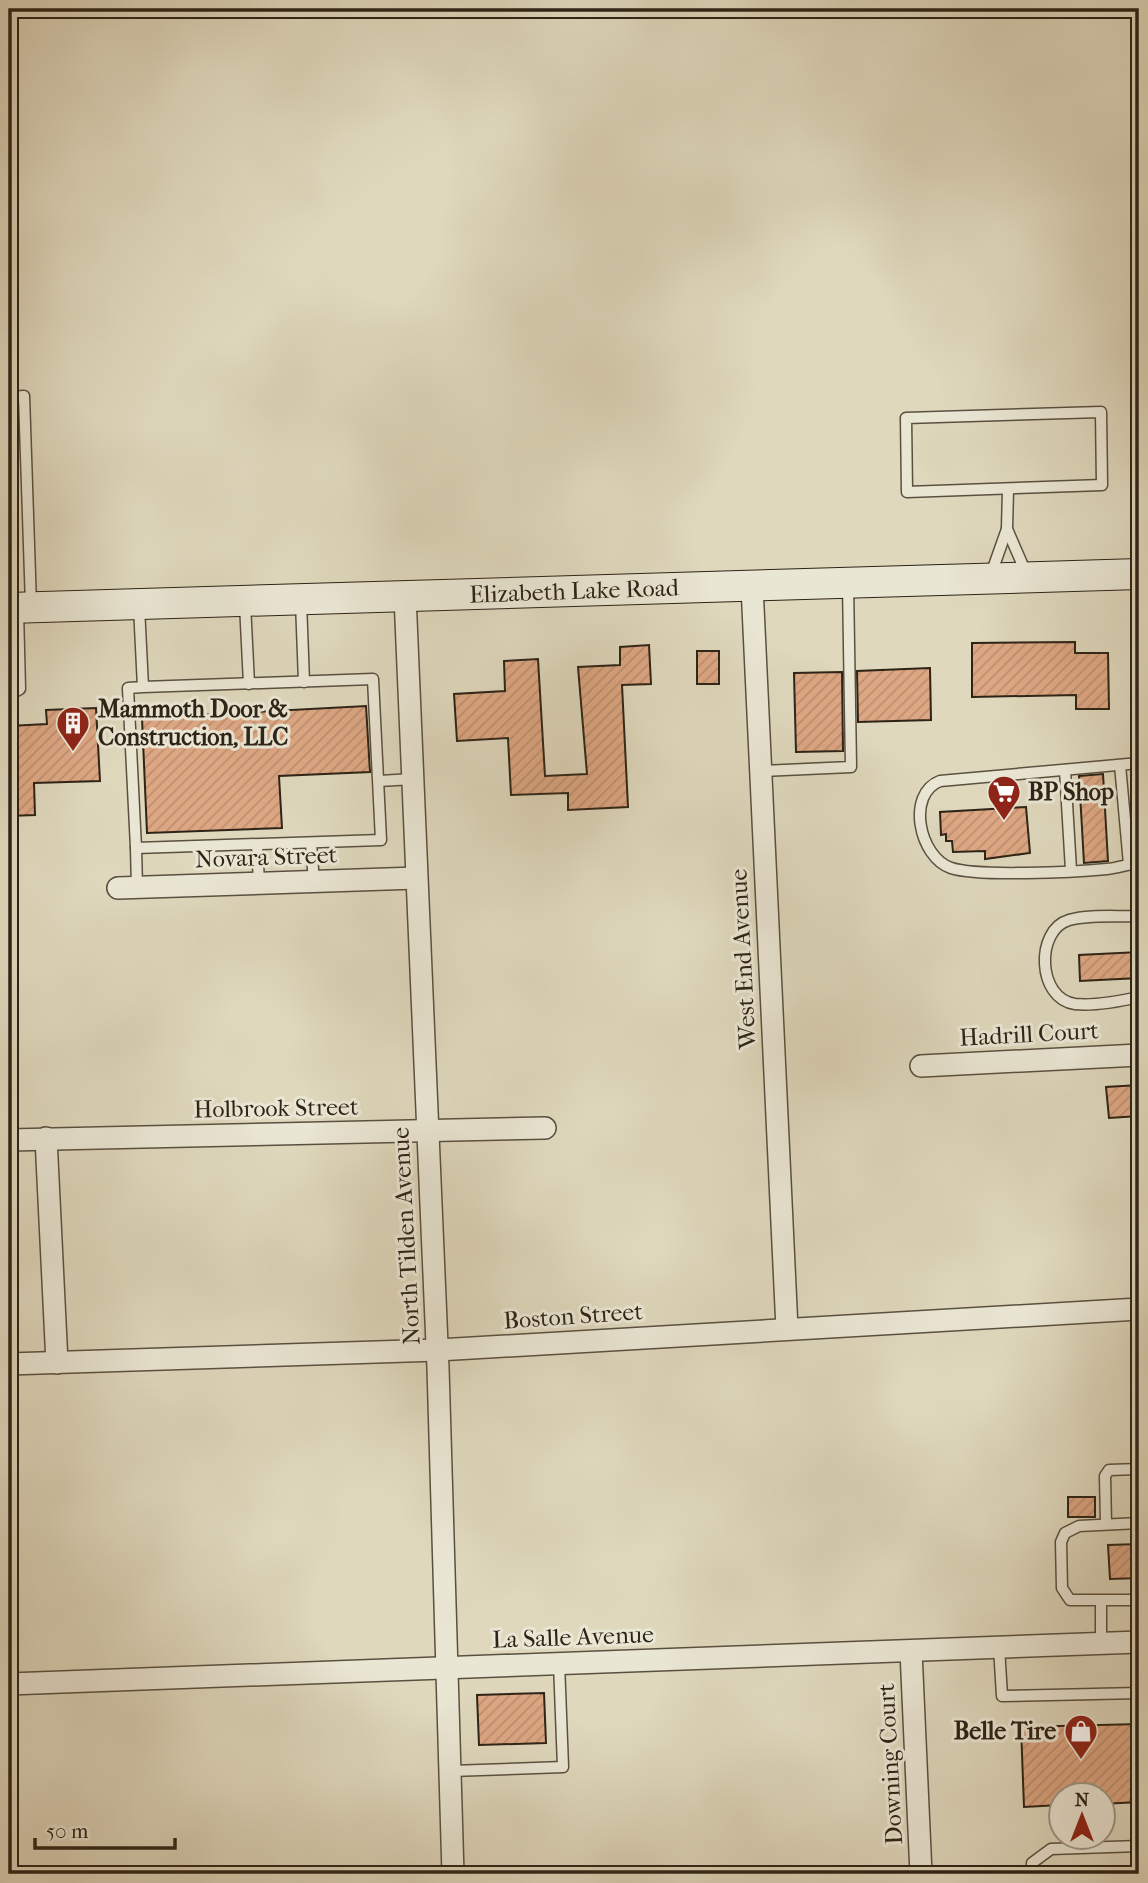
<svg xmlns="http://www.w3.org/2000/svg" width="1148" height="1883" font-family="'IM FELL French Canon',serif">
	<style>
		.building { fill: url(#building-hatch); stroke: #2d2316; stroke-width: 2 }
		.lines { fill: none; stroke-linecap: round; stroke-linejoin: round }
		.service-casing { stroke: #5a5040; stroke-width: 13 }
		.minor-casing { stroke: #5a5040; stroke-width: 24 }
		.secondary-casing { stroke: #2d2316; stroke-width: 32 }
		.service { stroke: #eae6d4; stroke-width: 10 }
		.minor { stroke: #eae6d4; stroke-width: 21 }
		.secondary { stroke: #eae6d4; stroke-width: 30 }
		.labels { text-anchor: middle; stroke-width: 6; stroke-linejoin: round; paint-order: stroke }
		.street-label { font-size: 24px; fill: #2d2316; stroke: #eae6d4 }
		.poi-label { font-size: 24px; font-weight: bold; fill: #2d2316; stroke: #eae6d4; text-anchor: start }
	</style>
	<defs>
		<pattern id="building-hatch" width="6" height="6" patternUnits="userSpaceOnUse" patternTransform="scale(1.75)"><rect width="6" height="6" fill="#dda783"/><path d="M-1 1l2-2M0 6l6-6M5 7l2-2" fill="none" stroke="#be8f70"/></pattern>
	</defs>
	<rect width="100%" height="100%" fill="#dfd8bd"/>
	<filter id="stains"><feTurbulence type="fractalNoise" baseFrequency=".00286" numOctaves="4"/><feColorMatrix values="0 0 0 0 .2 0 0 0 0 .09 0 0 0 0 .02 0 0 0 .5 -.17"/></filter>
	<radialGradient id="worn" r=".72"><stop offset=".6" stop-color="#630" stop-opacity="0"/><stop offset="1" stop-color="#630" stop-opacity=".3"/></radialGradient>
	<!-- building -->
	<g class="building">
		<path d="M 1075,642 L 1075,653 L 1108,653 L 1109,709 L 1076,709 L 1076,695 L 972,697 L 972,643 Z"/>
		<path d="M 649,645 L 651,684 L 622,685 L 628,807 L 568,810 L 568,793 L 511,795 L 508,738 L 457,741 L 454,694 L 505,691 L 504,661 L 538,659 L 545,776 L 587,774 L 578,667 L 620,665 L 620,647 Z"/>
		<rect x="697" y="651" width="22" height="33"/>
		<path d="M 930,668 L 931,720 L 858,722 L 857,671 Z"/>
		<path d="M 842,672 L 843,751 L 796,752 L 794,673 Z"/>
		<path d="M 366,706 L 370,772 L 279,776 L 282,828 L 147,833 L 142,718 Z"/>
		<path d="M 96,708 L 100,781 L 34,783 L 35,815 L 9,816 L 9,726 L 47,724 L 46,710 Z"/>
		<path d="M 1103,774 L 1108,861 L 1084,863 L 1079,776 Z"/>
		<path d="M 1026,807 L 1030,853 L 985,859 L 985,851 L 953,852 L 952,841 L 946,841 L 946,834 L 941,835 L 940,812 Z"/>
		<path d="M 1139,952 L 1139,978 L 1080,981 L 1079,955 Z"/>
		<path d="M 1139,1085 L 1139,1116 L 1109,1118 L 1106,1087 Z"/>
		<rect x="1068" y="1497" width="27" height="20"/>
		<path d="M 1139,1544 L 1139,1578 L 1110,1579 L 1108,1545 Z"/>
		<path d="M 544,1693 L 546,1743 L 479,1745 L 477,1695 Z"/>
		<path d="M 1139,1724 L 1139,1802 L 1102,1804 L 1102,1796 L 1060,1796 L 1060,1805 L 1024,1807 L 1021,1727 Z"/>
	</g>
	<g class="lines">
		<defs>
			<g id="service">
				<path d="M 9,397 L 24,396 L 31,605"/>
				<path d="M 1101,412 L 1102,485 L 907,492 L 906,418 Z"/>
				<path d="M 1007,529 L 1027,575"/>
				<path d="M 990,577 L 1007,529 L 1008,489"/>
				<path d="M 301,602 L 304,682"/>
				<path d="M 245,604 L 249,684"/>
				<path d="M 139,607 L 143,687 L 128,688 L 136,848 L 381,840 L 373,679 L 143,687"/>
				<path d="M 9,695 L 20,689 L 18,611"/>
				<path d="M 1139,763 L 940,781 C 906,794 919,857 951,868 C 978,877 1075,872 1107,869 C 1118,868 1128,864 1139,863"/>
				<path d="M 1120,765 L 1129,864"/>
				<path d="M 1065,770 L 1071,870"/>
				<path d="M 761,771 L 851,767 L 848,584"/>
				<path d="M 379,781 L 413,779"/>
				<path d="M 311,843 L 314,882"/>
				<path d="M 257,845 L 259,883"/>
				<path d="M 136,848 L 137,888"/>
				<path d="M 1139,916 C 1118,917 1089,914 1069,920 C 1035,930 1037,999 1075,1004 C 1094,1006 1121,1001 1139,997"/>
				<path d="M 1139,1523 L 1079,1526 L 1065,1533 L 1061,1542 L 1062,1588 L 1070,1600 L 1139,1600"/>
				<path d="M 1106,1524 L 1105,1476 L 1109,1470 L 1139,1469"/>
				<path d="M 1101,1601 L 1101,1643"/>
				<path d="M 999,1647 L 1002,1696 L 1139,1693"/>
				<path d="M 451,1771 L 563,1767 L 559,1663"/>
				<path d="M 1032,1874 L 1032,1863 L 1051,1849 L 1139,1846"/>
			</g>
			<g id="minor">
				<path d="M 752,586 L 787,1329"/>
				<path d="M 405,596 L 438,1368 L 453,1874"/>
				<path d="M 118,888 L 416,878"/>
				<path d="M 921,1066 L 1139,1055"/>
				<path d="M 46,1138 L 57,1363"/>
				<path d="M 9,1140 L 545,1128"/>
				<path d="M 9,1364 L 438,1350 L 1139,1309"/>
				<path d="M 911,1651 L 921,1874"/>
				<path d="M 9,1684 L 1139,1642"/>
			</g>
			<path id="secondary" d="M 9,608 L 1139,574"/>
		</defs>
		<!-- service casing -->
		<use href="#service" class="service-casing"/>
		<!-- minor casing -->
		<use href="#minor" class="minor-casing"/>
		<!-- secondary casing -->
		<use href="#secondary" class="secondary-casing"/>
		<!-- service -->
		<use href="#service" class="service"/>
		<!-- minor -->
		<use href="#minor" class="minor"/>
		<!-- secondary -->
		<use href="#secondary" class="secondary"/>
	</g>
	<!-- icons -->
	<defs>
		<symbol id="building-pin" viewBox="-11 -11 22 30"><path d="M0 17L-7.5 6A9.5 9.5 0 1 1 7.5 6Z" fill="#8f2418" stroke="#eae6d4"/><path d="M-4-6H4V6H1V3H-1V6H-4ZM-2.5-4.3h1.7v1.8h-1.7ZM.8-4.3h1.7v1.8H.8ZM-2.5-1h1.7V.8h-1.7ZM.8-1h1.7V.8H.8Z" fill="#fff"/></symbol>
		<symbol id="supermarket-pin" viewBox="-11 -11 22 30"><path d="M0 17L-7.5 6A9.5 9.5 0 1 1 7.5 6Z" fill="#8f2418" stroke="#eae6d4"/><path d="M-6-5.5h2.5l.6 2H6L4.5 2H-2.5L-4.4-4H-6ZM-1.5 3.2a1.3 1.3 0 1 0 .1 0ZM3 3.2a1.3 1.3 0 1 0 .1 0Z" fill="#fff"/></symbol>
		<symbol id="shop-pin" viewBox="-11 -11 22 30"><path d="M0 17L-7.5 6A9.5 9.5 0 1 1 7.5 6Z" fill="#8f2418" stroke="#eae6d4"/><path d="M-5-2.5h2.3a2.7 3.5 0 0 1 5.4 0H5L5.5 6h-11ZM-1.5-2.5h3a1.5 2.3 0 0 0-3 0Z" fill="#fff"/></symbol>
	</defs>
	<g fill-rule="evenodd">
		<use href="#building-pin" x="54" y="704" width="38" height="52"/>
		<use href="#supermarket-pin" x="985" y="773" width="38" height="52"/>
		<use href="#shop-pin" x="1062" y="1712" width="38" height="52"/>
	</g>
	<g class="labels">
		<!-- street labels -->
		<g class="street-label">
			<text transform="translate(574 591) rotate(-2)" y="8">Elizabeth Lake Road</text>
			<text transform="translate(266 857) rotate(-2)" y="8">Novara Street</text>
			<text transform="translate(743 959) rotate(-93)" y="8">West End Avenue</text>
			<text transform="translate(1029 1034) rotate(-3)" y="8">Hadrill Court</text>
			<text transform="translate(276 1108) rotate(-1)" y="8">Holbrook Street</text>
			<text transform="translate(406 1236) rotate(-93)" y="8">North Tilden Avenue</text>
			<text transform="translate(573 1316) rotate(-4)" y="8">Boston Street</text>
			<text transform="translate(573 1637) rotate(-2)" y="8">La Salle Avenue</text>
			<text transform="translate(890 1764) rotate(-93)" y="8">Downing Court</text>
		</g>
		<!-- poi labels -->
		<g class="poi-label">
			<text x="98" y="717">Mammoth Door &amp;<tspan x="98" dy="28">Construction, LLC</tspan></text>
			<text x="1028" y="800">BP Shop</text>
			<text x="1056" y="1739" text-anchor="end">Belle Tire</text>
		</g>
	</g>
	<!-- margin -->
	<rect width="1148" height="1883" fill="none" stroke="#dfd8bd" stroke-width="35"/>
	<rect x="10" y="10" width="1127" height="1862" fill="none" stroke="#2d2316" stroke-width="3.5"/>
	<rect x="18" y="18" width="1113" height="1848" fill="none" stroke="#2d2316" stroke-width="2"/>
	<!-- north arrow -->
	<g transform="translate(1082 1816)"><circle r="33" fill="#eae6d4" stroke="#9e9888" stroke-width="2"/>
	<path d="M0-5L12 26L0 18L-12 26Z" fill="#8f2418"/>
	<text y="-10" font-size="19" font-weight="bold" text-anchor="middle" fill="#2d2316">N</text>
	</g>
	<!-- scale -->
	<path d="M35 1838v10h140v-10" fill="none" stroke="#2d2316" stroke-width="3.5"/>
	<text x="46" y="1838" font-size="21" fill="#2d2316" stroke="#eae6d4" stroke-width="5" paint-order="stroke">50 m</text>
	<rect width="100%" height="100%" filter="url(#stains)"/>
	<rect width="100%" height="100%" fill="url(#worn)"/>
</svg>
